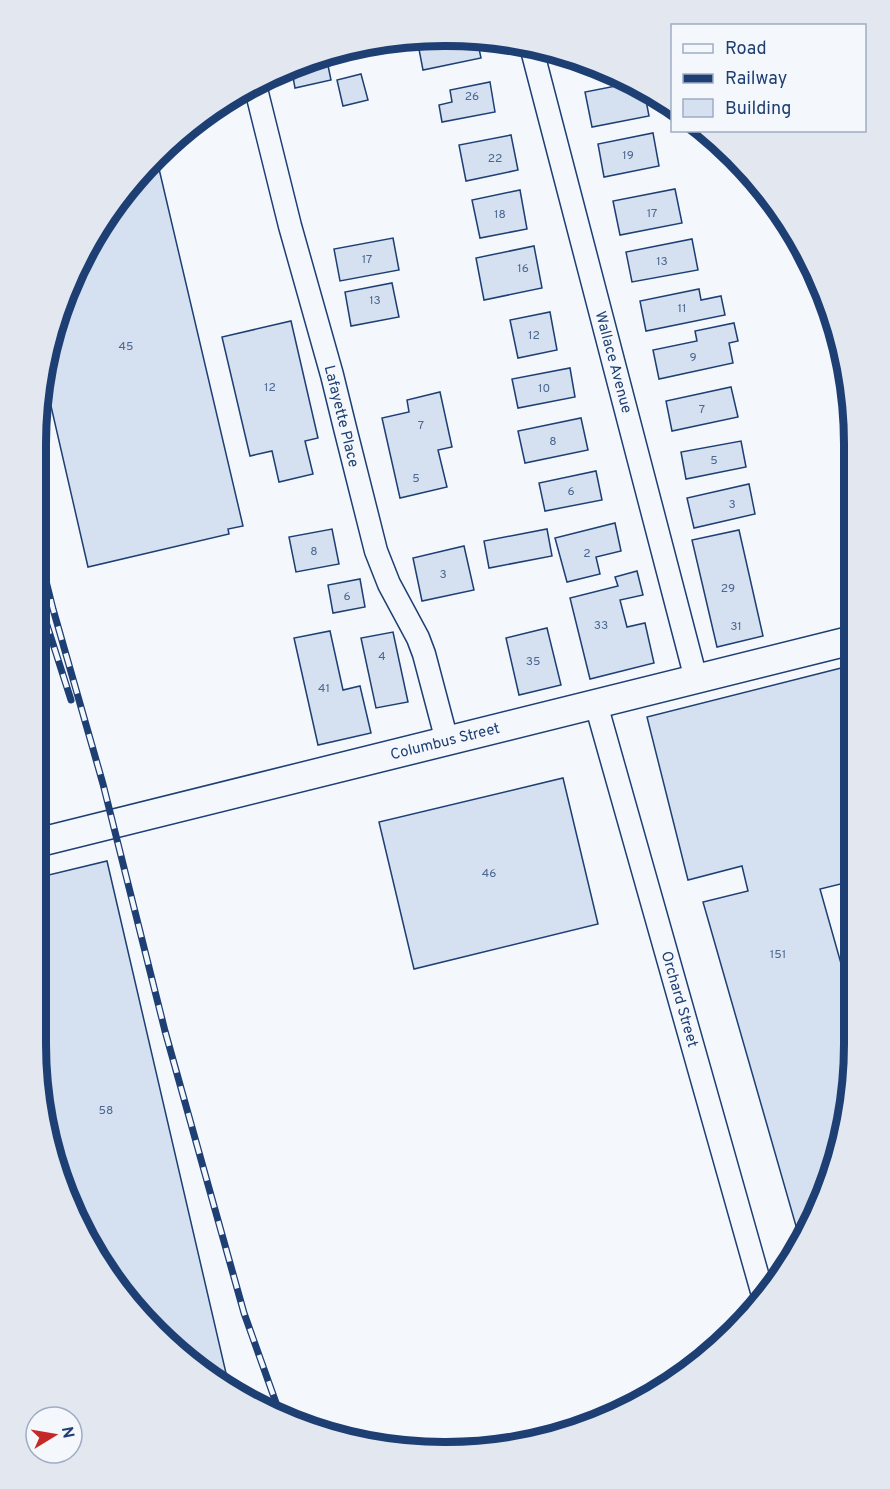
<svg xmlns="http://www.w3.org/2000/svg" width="890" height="1489" font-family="Overpass,sans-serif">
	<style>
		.building { fill: #d5e0f0; stroke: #1d3f73; stroke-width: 1.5 }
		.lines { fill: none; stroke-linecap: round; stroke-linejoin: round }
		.minor-casing { stroke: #1d3f73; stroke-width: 25 }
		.tertiary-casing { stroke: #1d3f73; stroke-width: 31 }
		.minor { stroke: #f4f7fb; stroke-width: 22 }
		.tertiary { stroke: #f4f7fb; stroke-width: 28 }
		.rail-casing { stroke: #1d3f73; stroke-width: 7 }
		.rail { stroke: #f4f7fb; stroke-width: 4.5; stroke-dasharray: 14; stroke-linecap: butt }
		.labels { text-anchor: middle; stroke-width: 4.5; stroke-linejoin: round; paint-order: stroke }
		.number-label { font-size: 12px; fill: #4b6792 }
		.street-label { font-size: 15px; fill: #1d3f73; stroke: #f4f7fb }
		.rim { fill: none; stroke: #1d3f73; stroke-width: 8 }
	</style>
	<rect width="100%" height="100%" fill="#f4f7fb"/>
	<!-- building -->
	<g class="building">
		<path d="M 445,36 L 477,39 L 481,58 L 423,70 L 417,39 Z"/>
		<path d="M 326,56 L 331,80 L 295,88 L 291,66 Z"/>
		<path d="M 361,74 L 368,100 L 343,106 L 337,80 Z"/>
		<path d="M 490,82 L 495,112 L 442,122 L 439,105 L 452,102 L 450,90 Z"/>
		<path d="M 631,83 L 644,90 L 649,116 L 592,127 L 585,92 Z"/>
		<path d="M 653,133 L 659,166 L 604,177 L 598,144 Z"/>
		<path d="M 511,135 L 518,170 L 466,181 L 459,145 Z"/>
		<path d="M 156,156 L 243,526 L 228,529 L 229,534 L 88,567 L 45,380 L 58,313 L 105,217 Z"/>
		<path d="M 675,189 L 682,223 L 620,235 L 613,201 Z"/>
		<path d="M 520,190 L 527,229 L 480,238 L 472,200 Z"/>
		<path d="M 393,238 L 399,270 L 340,281 L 334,249 Z"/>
		<path d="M 692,239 L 698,270 L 632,282 L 626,252 Z"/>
		<path d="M 534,246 L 542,288 L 484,300 L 476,258 Z"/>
		<path d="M 392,283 L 399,317 L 351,326 L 345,292 Z"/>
		<path d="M 699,289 L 701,300 L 721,296 L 725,315 L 646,331 L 640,301 Z"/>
		<path d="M 550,312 L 557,350 L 518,358 L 510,320 Z"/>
		<path d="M 291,321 L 318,438 L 305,441 L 313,474 L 279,482 L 272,451 L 250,456 L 222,337 Z"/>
		<path d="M 734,323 L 738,341 L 729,343 L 733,363 L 659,379 L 653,350 L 697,341 L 695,331 Z"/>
		<path d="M 570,368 L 575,397 L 518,408 L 512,379 Z"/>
		<path d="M 731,387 L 738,417 L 672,431 L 666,401 Z"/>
		<path d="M 440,392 L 452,447 L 438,450 L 447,487 L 400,498 L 382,418 L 409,412 L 407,400 Z"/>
		<path d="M 581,418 L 588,450 L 525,463 L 518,431 Z"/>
		<path d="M 741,441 L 746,467 L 686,479 L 681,452 Z"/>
		<path d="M 596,471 L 602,500 L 545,511 L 539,483 Z"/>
		<path d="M 749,484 L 755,514 L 694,528 L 687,498 Z"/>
		<path d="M 615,523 L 621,551 L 596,557 L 600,574 L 567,582 L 555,538 Z"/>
		<path d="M 332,529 L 339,564 L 296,572 L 289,537 Z"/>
		<path d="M 547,529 L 552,556 L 489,568 L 484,541 Z"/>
		<path d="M 739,530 L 763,636 L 717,647 L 692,540 Z"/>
		<path d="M 464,546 L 474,590 L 422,601 L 413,558 Z"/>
		<path d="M 637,571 L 643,595 L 620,600 L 627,627 L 645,623 L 654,663 L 590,679 L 570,598 L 618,586 L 615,577 Z"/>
		<path d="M 360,579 L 365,607 L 333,613 L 328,585 Z"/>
		<path d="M 547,628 L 561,685 L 519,695 L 506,638 Z"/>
		<path d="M 330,631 L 343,690 L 360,686 L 371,733 L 318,745 L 294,638 Z"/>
		<path d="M 393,632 L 408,702 L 376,708 L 361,638 Z"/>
		<path d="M 853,665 L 853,881 L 820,889 L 853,1006 L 853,1071 L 832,1176 L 800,1240 L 703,902 L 748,891 L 742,866 L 688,880 L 647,717 Z"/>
		<path d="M 563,778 L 598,924 L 414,969 L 379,822 Z"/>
		<path d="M 107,861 L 229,1386 L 196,1369 L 120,1293 L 58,1175 L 36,1044 L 36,878 Z"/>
	</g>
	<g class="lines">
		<defs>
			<g id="minor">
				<path d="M 531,46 L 696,679"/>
				<path d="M 255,85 L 290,226 L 332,375 L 345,428 L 376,551 L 389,584 L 418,638 L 424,654 L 447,741"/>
				<path d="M 596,704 L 763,1295"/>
			</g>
			<path id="tertiary" d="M 36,843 L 853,640"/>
		</defs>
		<!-- minor casing -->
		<use href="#minor" class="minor-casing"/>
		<!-- tertiary casing -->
		<use href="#tertiary" class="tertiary-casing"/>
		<!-- minor -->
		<use href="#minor" class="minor"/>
		<!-- tertiary -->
		<use href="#tertiary" class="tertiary"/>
		<defs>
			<g id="rail">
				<path d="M 37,545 L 53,609 L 103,784 L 165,1031 L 244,1313 L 280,1414"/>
				<path d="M 37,594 L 71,700"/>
			</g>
		</defs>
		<!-- rail casing -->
		<use href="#rail" class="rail-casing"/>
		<!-- rail -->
		<use href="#rail" class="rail"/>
	</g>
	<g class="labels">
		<!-- number labels -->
		<g class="number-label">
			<text x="472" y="100">26</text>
			<text x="628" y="159">19</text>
			<text x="495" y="162">22</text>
			<text x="652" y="217">17</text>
			<text x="500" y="218">18</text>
			<text x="367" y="263">17</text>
			<text x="662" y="265">13</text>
			<text x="523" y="272">16</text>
			<text x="375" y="304">13</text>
			<text x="682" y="312">11</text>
			<text x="534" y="339">12</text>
			<text x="126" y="350">45</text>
			<text x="693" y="361">9</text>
			<text x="270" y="391">12</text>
			<text x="544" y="392">10</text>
			<text x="702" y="413">7</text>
			<text x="421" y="429">7</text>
			<text x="553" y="445">8</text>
			<text x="714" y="464">5</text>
			<text x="416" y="482">5</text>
			<text x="571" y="495">6</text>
			<text x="732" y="508">3</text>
			<text x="314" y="555">8</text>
			<text x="587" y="557">2</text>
			<text x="443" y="578">3</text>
			<text x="728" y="592">29</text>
			<text x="347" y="600">6</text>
			<text x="601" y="629">33</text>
			<text x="736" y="630">31</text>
			<text x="382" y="660">4</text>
			<text x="533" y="665">35</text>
			<text x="324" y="692">41</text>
			<text x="489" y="877">46</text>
			<text x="778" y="958">151</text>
			<text x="106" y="1114">58</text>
		</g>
		<!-- street labels -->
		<g class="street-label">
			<text transform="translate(614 362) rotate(75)" y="5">Wallace Avenue</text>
			<text transform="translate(342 416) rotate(76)" y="5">Lafayette Place</text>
			<text transform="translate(445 741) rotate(-14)" y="5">Columbus Street</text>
			<text transform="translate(680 999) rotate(74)" y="5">Orchard Street</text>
		</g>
	</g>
	<!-- crop -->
	<path d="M0 0H890V1489H0ZM444 46H446A398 398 0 0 1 844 444V1044A398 398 0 0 1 446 1442H444A398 398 0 0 1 46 1044V444A398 398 0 0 1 444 46Z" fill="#e3e8f0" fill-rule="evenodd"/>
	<path class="rim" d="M444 46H446A398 398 0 0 1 844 444V1044A398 398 0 0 1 446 1442H444A398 398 0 0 1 46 1044V444A398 398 0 0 1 444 46Z"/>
	<!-- legend -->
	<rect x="671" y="24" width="195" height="108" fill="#f4f7fb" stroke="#9eadc5" stroke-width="1.5"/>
	<rect x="683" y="44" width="30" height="9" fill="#f4f7fb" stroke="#9eadc5" stroke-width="1.5"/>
	<text x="725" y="54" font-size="18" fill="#1d3f73">Road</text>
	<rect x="683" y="74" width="30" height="9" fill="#1d3f73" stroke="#9eadc5" stroke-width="1.5"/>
	<text x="725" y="84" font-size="18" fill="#1d3f73">Railway</text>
	<rect x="683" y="99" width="30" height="18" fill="#d5e0f0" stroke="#9eadc5" stroke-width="1.5"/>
	<text x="725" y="114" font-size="18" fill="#1d3f73">Building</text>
	<!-- north arrow -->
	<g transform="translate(54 1435) rotate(79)"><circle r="28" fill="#f4f7fb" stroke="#9eadc5" stroke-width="1.5"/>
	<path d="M0-4.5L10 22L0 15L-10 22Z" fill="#c62828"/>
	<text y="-9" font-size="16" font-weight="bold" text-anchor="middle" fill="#1d3f73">N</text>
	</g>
</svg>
